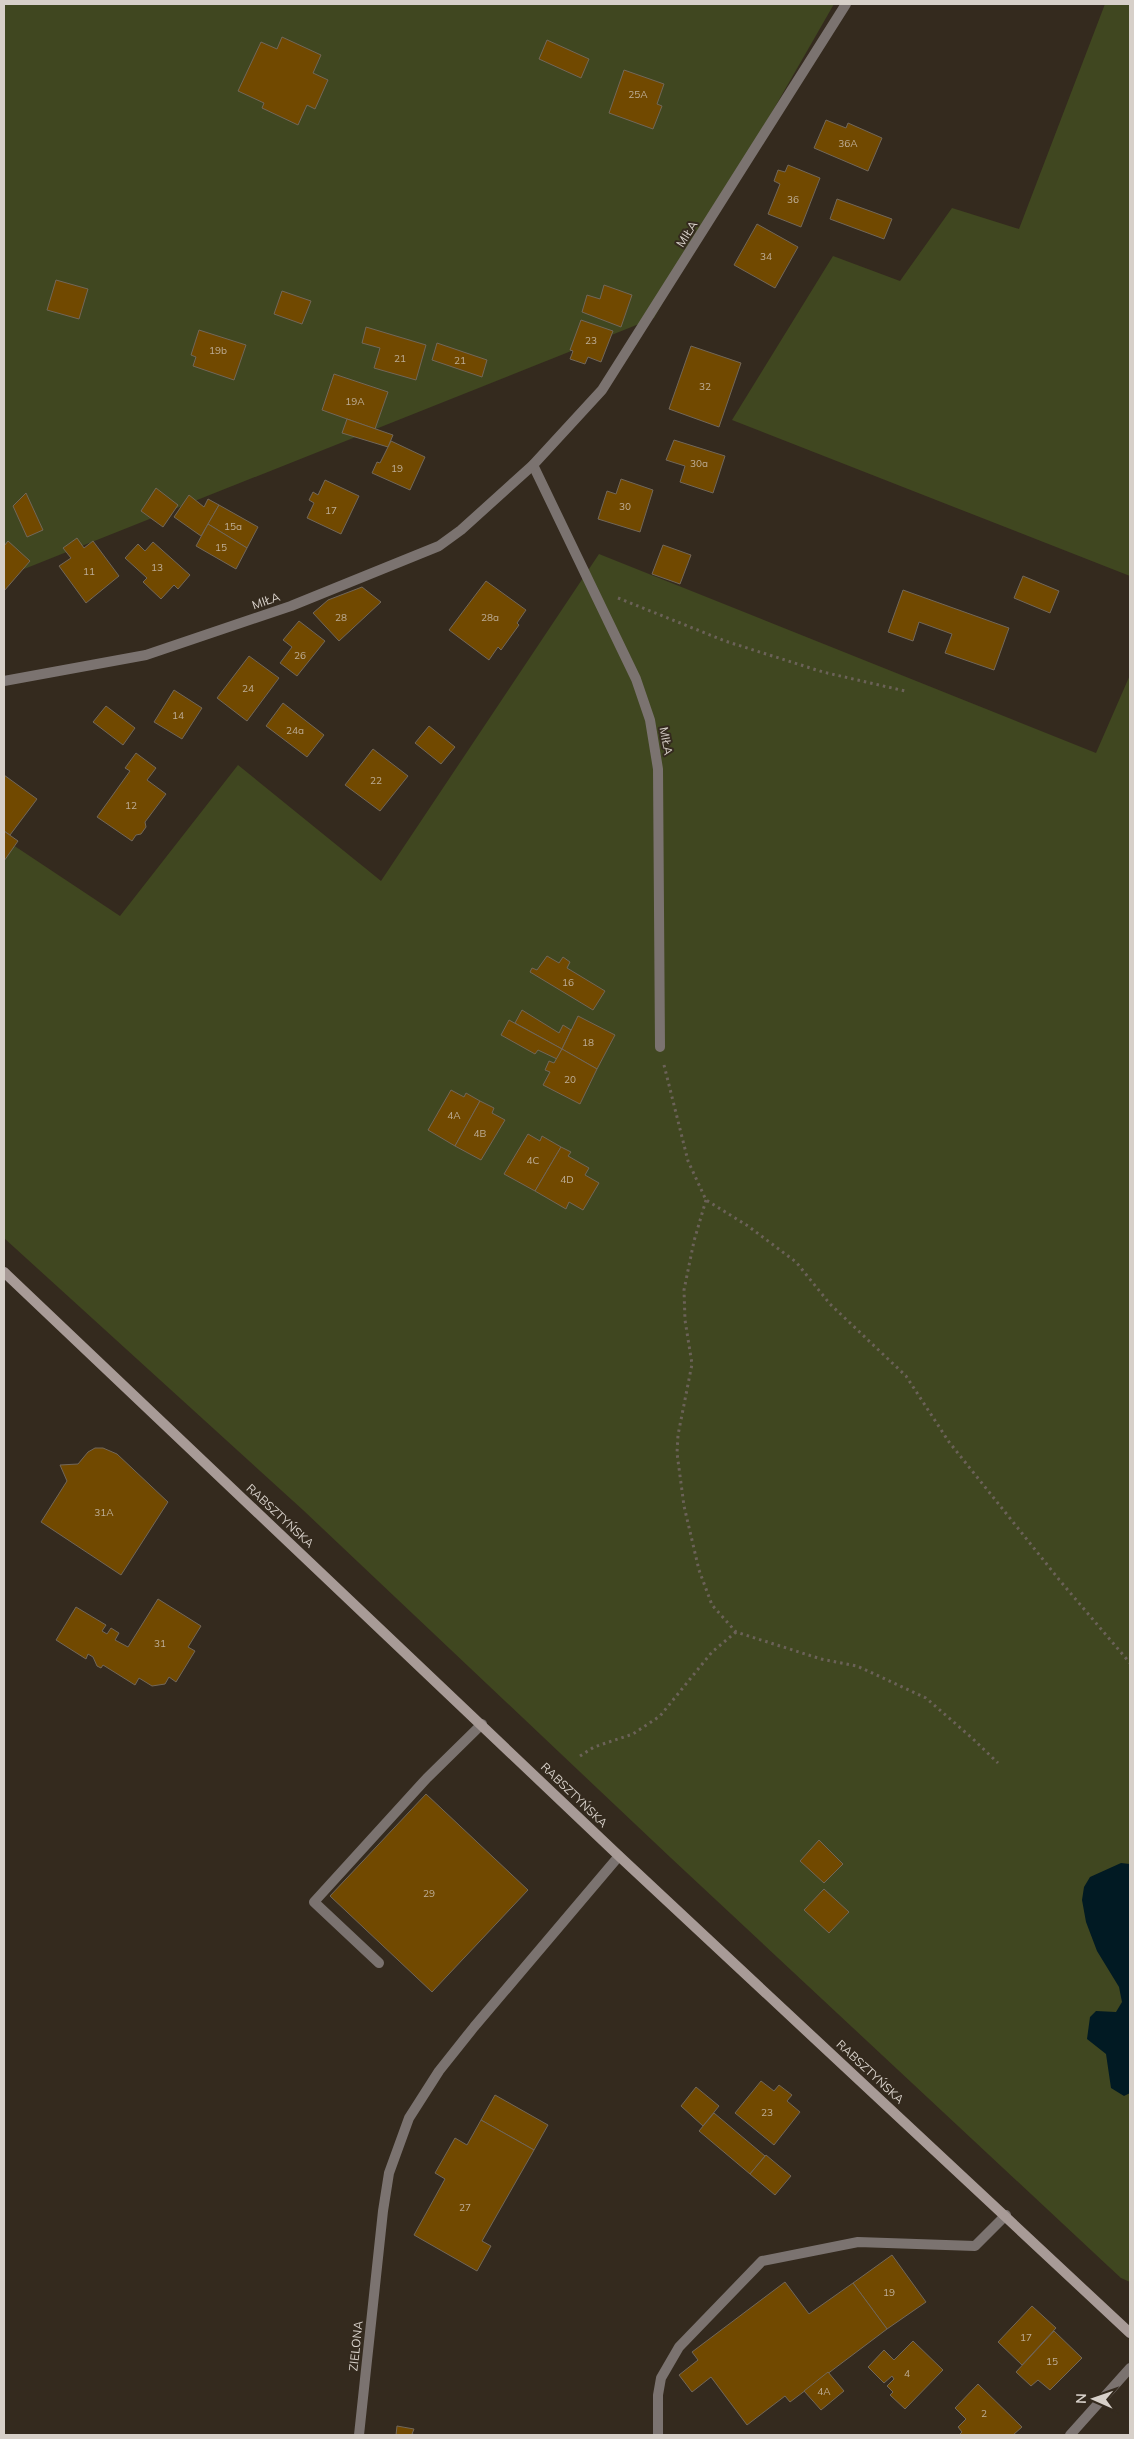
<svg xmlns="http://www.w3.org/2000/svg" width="1134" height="2439" font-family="Mulish,sans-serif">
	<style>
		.green { fill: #404720 }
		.water { fill: #011a23 }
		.building { fill: #714900; stroke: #726759 }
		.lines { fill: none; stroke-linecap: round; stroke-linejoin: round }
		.path { stroke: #6b6258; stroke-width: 3; stroke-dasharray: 2.5 4; stroke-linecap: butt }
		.lane { stroke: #7b7370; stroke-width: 10 }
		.street { stroke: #7b7370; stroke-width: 10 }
		.secondary { stroke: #a89b97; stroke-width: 10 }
		.labels { text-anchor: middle; stroke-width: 4; stroke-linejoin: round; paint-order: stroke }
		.number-label { font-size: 10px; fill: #beae97 }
		.street-label { font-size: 12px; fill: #d7d0c9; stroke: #342a1e }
	</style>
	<rect width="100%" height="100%" fill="#342a1e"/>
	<!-- green -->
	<g class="green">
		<path d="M 4,4 L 834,4 L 654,318 L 4,577 Z"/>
		<path d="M 1105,4 L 1130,4 L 1130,576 L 732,420 L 833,256 L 900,281 L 952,208 L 1019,229 Z"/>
		<path d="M 599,554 L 1096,753 L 1130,675 L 1130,2282 L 1121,2278 L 1108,2266 L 671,1858 L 303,1510 L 4,1238 L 4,839 L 120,916 L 238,765 L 381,881 Z"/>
	</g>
	<!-- water -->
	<path class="water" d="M 1121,1863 L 1130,1864 L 1130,2093 L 1124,2096 L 1111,2088 L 1106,2054 L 1087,2039 L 1090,2017 L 1096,2011 L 1116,2012 L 1122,2002 L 1119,1987 L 1097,1951 L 1086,1922 L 1082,1900 L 1084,1887 L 1090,1877 Z"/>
	<!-- building -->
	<g class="building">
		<path d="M 282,37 L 321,55 L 313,73 L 328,80 L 315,109 L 307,105 L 298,125 L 262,108 L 264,103 L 238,91 L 261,42 L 277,49 Z"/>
		<path d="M 547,40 L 589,59 L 581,78 L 539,59 Z"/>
		<path d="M 624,70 L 664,84 L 657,104 L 662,106 L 653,129 L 609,113 Z"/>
		<path d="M 826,120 L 846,128 L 848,123 L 882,138 L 868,171 L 814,148 Z"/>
		<path d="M 788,165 L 820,178 L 801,227 L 768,214 L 780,184 L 774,181 L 778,170 L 785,172 Z"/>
		<path d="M 837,199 L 892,219 L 884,239 L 830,219 Z"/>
		<path d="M 757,224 L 798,247 L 775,288 L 734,265 Z"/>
		<path d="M 56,280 L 88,289 L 79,319 L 47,310 Z"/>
		<path d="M 604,285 L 632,295 L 621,327 L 582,312 L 587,295 L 600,299 Z"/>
		<path d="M 282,291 L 311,301 L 302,324 L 274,314 Z"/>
		<path d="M 581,320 L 613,331 L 601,362 L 588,357 L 585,364 L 570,359 L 573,351 L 570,350 Z"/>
		<path d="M 366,327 L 426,345 L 416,380 L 374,368 L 380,348 L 362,343 Z"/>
		<path d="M 199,330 L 246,345 L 234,380 L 193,366 L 196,357 L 191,355 Z"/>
		<path d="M 437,343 L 487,360 L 482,377 L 432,360 Z"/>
		<path d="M 691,346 L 741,363 L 719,427 L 669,409 Z"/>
		<path d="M 334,374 L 388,392 L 375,429 L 322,410 Z"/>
		<path d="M 347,419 L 393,435 L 388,447 L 342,433 Z"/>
		<path d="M 674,440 L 725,456 L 713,493 L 680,482 L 685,466 L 666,460 Z"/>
		<path d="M 391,441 L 425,457 L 410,490 L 372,473 L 377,462 L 380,463 Z"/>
		<path d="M 621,479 L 653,490 L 640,532 L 598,519 L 607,491 L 616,494 Z"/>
		<path d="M 325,480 L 359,496 L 341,534 L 307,518 L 314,503 L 309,500 L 313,492 L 318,495 Z"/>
		<path d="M 156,488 L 178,505 L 163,527 L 141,511 Z"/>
		<path d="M 26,493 L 43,530 L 27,537 L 13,506 Z"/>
		<path d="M 189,495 L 204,507 L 208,499 L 219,505 L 201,536 L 174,517 Z"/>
		<path d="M 219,505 L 258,527 L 247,548 L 208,524 Z"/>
		<path d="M 208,524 L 247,548 L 236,569 L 196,546 Z"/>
		<path d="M 77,538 L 84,548 L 93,541 L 119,576 L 86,603 L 59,566 L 71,558 L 63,548 Z"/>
		<path d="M 8,541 L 30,561 L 4,591 L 4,546 Z"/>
		<path d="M 153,542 L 190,575 L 178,589 L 174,585 L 161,599 L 143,582 L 147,578 L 125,558 L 138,544 L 145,551 Z"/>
		<path d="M 663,545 L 691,555 L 680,584 L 652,574 Z"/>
		<path d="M 1023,576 L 1059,591 L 1050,613 L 1014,598 Z"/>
		<path d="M 486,581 L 526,610 L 517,623 L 519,625 L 501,650 L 498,647 L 489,660 L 449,630 Z"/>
		<path d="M 362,587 L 381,602 L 339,641 L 313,613 L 328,600 Z"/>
		<path d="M 903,590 L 1009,628 L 994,670 L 945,653 L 952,634 L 919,622 L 913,641 L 888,632 Z"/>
		<path d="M 299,621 L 325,641 L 297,676 L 280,663 L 292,647 L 283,640 Z"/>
		<path d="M 249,656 L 279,678 L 247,721 L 217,698 Z"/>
		<path d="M 174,690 L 202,708 L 182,739 L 154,722 Z"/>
		<path d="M 283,703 L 324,735 L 307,757 L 266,726 Z"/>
		<path d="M 106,706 L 135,728 L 123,745 L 93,722 Z"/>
		<path d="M 429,726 L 455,747 L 441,764 L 415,743 Z"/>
		<path d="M 373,749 L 408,776 L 380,811 L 345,785 Z"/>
		<path d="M 136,753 L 156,768 L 147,780 L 166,794 L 145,822 L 146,827 L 141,834 L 136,835 L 132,841 L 97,817 L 130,771 L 125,768 Z"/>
		<path d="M 4,775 L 37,799 L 10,835 L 4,831 Z"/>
		<path d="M 4,831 L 18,841 L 4,861 Z"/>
		<path d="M 547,956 L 559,963 L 563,957 L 570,962 L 567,968 L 605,991 L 593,1010 L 530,972 L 532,968 L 537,970 Z"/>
		<path d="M 522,1010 L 559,1033 L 563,1025 L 571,1030 L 562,1049 L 515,1023 Z"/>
		<path d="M 578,1016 L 615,1035 L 597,1069 L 562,1049 Z"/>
		<path d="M 509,1020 L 562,1049 L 557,1059 L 538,1050 L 535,1054 L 501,1035 Z"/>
		<path d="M 562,1049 L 597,1069 L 580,1104 L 543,1085 L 550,1072 L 545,1070 L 549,1061 L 554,1063 Z"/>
		<path d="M 451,1090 L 464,1097 L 466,1093 L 480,1101 L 455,1146 L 428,1130 Z"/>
		<path d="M 480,1101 L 494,1108 L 492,1113 L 505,1120 L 481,1160 L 455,1146 Z"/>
		<path d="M 528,1134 L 540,1141 L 542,1136 L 561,1147 L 535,1191 L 504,1174 Z"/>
		<path d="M 561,1147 L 571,1152 L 568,1156 L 589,1168 L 585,1175 L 599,1183 L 583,1210 L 569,1202 L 566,1209 L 535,1191 Z"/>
		<path d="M 95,1448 L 103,1448 L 117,1454 L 168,1502 L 121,1575 L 41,1522 L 67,1481 L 60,1465 L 78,1464 L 88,1452 Z"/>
		<path d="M 158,1599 L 201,1626 L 188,1647 L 195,1651 L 176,1682 L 169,1677 L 165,1684 L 152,1686 L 139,1678 L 135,1685 L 103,1665 L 101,1668 L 97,1666 L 93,1657 L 88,1654 L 86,1659 L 56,1640 L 76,1607 L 106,1625 L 102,1631 L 107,1634 L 111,1628 L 119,1633 L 115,1640 L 128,1647 Z"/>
		<path d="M 426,1794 L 528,1890 L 432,1992 L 330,1896 Z"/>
		<path d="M 819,1840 L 843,1864 L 824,1883 L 800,1861 Z"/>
		<path d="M 824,1889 L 849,1912 L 829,1933 L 804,1910 Z"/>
		<path d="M 761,2081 L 774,2091 L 779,2085 L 792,2095 L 787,2101 L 800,2112 L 774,2145 L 735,2113 Z"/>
		<path d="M 696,2087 L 719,2106 L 703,2126 L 681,2106 Z"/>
		<path d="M 495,2095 L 548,2125 L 534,2150 L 481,2120 Z"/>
		<path d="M 714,2113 L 765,2156 L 750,2174 L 699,2131 Z"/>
		<path d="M 481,2120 L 534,2150 L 482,2241 L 491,2246 L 477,2271 L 414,2235 L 445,2179 L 435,2173 L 455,2138 L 467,2145 Z"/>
		<path d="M 766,2155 L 791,2176 L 775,2195 L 750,2174 Z"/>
		<path d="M 892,2255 L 926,2302 L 887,2329 L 853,2283 Z"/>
		<path d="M 785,2282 L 809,2314 L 853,2283 L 887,2329 L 790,2402 L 785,2396 L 747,2425 L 711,2377 L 692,2392 L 679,2375 L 698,2360 L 692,2352 Z"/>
		<path d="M 1032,2306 L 1056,2328 L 1022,2365 L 998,2342 Z"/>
		<path d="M 1054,2331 L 1082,2358 L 1050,2390 L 1038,2380 L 1031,2386 L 1016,2372 Z"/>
		<path d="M 913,2341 L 943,2370 L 905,2409 L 890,2395 L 893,2392 L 887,2386 L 894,2379 L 892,2376 L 884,2383 L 868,2367 L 884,2350 L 894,2360 Z"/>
		<path d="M 828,2372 L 844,2391 L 821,2410 L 804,2391 Z"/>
		<path d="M 978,2384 L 1022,2427 L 1013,2435 L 959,2435 L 962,2432 L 958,2427 L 966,2419 L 955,2408 Z"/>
		<path d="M 397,2426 L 414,2429 L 412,2434 L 416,2435 L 396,2435 Z"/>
	</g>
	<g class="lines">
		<!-- path -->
		<g class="path">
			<path d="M 618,598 L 725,641 L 823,672 L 905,691"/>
			<path d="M 664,1065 L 688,1161 L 706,1200 L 748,1226 L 796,1262 L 830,1304 L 906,1376 L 949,1442 L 1061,1582 L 1130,1663"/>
			<path d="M 706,1200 L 694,1241 L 684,1290 L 685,1320 L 692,1364 L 678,1435 L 677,1453 L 684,1506 L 699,1570 L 712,1605 L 736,1632 L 821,1659 L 857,1666 L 926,1698 L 972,1738 L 998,1763"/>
			<path d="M 580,1756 L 594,1747 L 633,1734 L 660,1716 L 712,1652 L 736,1632"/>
		</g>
		<!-- lane -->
		<g class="lane">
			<path d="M 379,1963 L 314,1902 L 427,1778 L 482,1724"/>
			<path d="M 658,2435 L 658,2395 L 661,2378 L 679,2347 L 762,2261 L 858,2242 L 975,2246 L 1006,2215"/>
		</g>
		<!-- street -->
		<g class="street">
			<path d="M 533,465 L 636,679 L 650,720 L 658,769 L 660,1047"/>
			<path d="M 4,681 L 146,655 L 291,606 L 439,546 L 461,530 L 533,465 L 602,390 L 846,4"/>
			<path d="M 359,2435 L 383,2211 L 389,2173 L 409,2118 L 439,2071 L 474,2027 L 619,1856"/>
			<path d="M 1070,2435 L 1130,2368"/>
		</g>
		<!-- secondary -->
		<path class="secondary" d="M 4,1272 L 619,1856 L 1130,2333"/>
	</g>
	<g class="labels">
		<!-- number labels -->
		<g class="number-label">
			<text x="638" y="98">25A</text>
			<text x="848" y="147">36A</text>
			<text x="793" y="203">36</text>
			<text x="766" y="260">34</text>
			<text x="591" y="344">23</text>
			<text x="218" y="354">19b</text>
			<text x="400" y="362">21</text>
			<text x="460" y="364">21</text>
			<text x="705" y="390">32</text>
			<text x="355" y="405">19A</text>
			<text x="699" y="467">30a</text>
			<text x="397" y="472">19</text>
			<text x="625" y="510">30</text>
			<text x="331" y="514">17</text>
			<text x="233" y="530">15a</text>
			<text x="221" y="551">15</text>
			<text x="157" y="571">13</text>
			<text x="89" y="575">11</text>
			<text x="341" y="621">28</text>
			<text x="490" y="621">28a</text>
			<text x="300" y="659">26</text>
			<text x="248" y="692">24</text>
			<text x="178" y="719">14</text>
			<text x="295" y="734">24a</text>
			<text x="376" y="784">22</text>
			<text x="131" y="809">12</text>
			<text x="568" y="986">16</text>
			<text x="588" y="1046">18</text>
			<text x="570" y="1083">20</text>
			<text x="454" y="1119">4A</text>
			<text x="480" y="1137">4B</text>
			<text x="533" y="1164">4C</text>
			<text x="567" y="1183">4D</text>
			<text x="104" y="1516">31A</text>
			<text x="160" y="1647">31</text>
			<text x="429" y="1897">29</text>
			<text x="767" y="2116">23</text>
			<text x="465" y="2211">27</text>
			<text x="889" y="2296">19</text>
			<text x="1026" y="2341">17</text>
			<text x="1052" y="2365">15</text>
			<text x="907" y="2377">4</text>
			<text x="824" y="2395">4A</text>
			<text x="984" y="2417">2</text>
		</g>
		<!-- street labels -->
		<g class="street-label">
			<text transform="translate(687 234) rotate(-58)" y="4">MIŁA</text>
			<text transform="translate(266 601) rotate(-19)" y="4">MIŁA</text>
			<text transform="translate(666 741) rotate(80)" y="4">MIŁA</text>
			<text transform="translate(280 1516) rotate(43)" y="4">RABSZTYŃSKA</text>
			<text transform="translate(574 1795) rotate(44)" y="4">RABSZTYŃSKA</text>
			<text transform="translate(870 2072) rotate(43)" y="4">RABSZTYŃSKA</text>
			<text transform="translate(356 2346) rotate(-84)" y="4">ZIELONA</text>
		</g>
	</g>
	<!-- border -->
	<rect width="1134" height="2439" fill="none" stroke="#d7d0c9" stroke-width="10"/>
	<!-- north arrow -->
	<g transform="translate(1094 2399) rotate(272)" stroke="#342a1e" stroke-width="4" paint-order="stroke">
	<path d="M0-4L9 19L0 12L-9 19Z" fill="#d7d0c9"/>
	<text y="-8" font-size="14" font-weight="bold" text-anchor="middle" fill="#d7d0c9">N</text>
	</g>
</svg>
